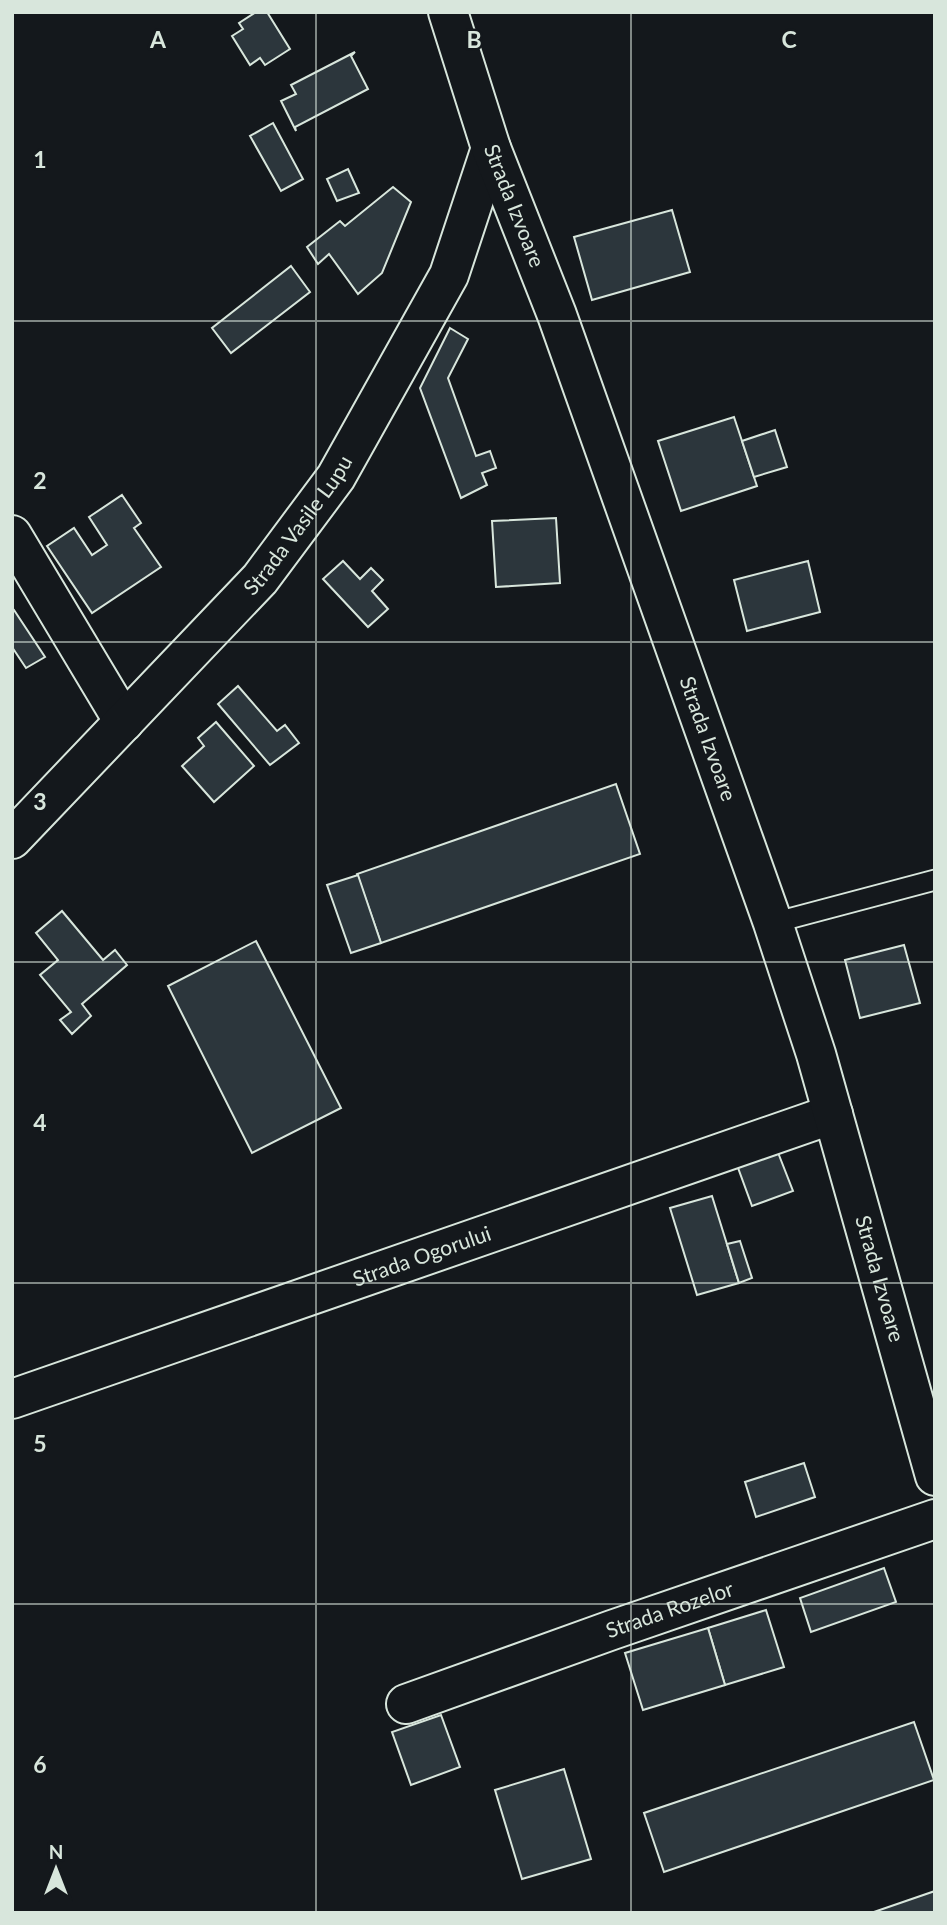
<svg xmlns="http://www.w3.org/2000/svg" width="947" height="1925" font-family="Lato,sans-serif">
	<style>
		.building { fill: #2c363c; stroke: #d8e6dc; stroke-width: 2 }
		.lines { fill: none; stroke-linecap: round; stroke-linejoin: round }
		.lane-casing { stroke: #d8e6dc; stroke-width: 23 }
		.street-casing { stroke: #d8e6dc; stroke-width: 42 }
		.secondary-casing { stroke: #d8e6dc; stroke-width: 42 }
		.lane { stroke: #14181c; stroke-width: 19 }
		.street { stroke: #14181c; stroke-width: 38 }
		.secondary { stroke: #14181c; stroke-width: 38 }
		.grid { fill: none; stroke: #d8e6dc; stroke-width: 2; stroke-opacity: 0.55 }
		.labels { text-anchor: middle; stroke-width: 5; stroke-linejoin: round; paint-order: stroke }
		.street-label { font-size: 21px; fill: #d8e6dc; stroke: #14181c }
		.grid-label { font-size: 23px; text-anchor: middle; font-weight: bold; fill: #d8e6dc; stroke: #14181c; stroke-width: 5; stroke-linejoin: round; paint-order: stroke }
	</style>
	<rect width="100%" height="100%" fill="#14181c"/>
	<!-- building -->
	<g class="building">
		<path d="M 256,12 L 267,12 L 290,49 L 265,65 L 260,58 L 250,65 L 232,36 L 243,29 L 239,23 Z"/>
		<path d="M 355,52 L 351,56 L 368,89 L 295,127 L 296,131 L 281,101 L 296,94 L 291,85 Z"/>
		<path d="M 273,123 L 303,179 L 281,191 L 250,136 Z"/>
		<path d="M 348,169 L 359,193 L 337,201 L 327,179 Z"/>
		<path d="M 393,187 L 411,202 L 382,273 L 358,294 L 329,254 L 318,264 L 307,247 L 340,221 L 345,226 Z"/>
		<path d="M 672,210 L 690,272 L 592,300 L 574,237 Z"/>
		<path d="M 291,266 L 310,292 L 231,353 L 212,328 Z"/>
		<path d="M 450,328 L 468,339 L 448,378 L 476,456 L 490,451 L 496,468 L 482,473 L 487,485 L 461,498 L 420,388 Z"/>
		<path d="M 734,417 L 757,486 L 681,511 L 658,441 Z"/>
		<path d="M 775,430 L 787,467 L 754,477 L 742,441 Z"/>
		<path d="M 122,495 L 141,523 L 134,528 L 161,567 L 92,613 L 47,546 L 74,528 L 92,555 L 107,545 L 89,517 Z"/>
		<path d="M 556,518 L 560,583 L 496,587 L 492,521 Z"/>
		<path d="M 343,561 L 360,579 L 371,568 L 383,580 L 372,591 L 388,609 L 368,627 L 323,579 Z"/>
		<path d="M 808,561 L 820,612 L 747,631 L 734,580 Z"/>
		<path d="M 14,610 L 45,657 L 26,668 L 12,647 L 12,611 Z"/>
		<path d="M 238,686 L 277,731 L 285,725 L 299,743 L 270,765 L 218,704 Z"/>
		<path d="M 216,722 L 254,766 L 214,802 L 182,766 L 204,746 L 198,738 Z"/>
		<path d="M 616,784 L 640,854 L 381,943 L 357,874 Z"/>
		<path d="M 358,875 L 381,943 L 351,953 L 327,885 Z"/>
		<path d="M 62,911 L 103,960 L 115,950 L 127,965 L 82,1004 L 91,1016 L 72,1034 L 60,1020 L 71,1012 L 40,975 L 58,960 L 36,933 Z"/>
		<path d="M 256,941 L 341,1108 L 252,1153 L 168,986 Z"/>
		<path d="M 904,945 L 920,1003 L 860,1018 L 845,960 Z"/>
		<path d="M 777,1150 L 793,1191 L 752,1206 L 737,1165 Z"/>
		<path d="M 712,1196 L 739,1283 L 697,1295 L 670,1208 Z"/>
		<path d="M 740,1241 L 752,1278 L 739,1283 L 727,1244 Z"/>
		<path d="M 804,1463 L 815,1497 L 756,1517 L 745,1482 Z"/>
		<path d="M 884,1568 L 896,1602 L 811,1632 L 800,1598 Z"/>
		<path d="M 766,1610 L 784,1667 L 725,1685 L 708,1628 Z"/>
		<path d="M 708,1628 L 725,1685 L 643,1710 L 625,1653 Z"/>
		<path d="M 441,1715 L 460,1767 L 411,1785 L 392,1732 Z"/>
		<path d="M 914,1722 L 934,1780 L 664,1872 L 644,1813 Z"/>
		<path d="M 564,1769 L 591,1859 L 522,1879 L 495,1790 Z"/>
		<path d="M 935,1891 L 935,1913 L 871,1913 Z"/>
	</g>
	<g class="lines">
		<defs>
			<path id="lane" d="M 773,923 L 935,880"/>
			<g id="street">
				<path d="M 12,535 L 124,722"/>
				<path id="s1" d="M 12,839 L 260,579 L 336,477 L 449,275 L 491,148"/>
				<path id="s2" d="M 12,1399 L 833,1114"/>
				<path id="s3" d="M 406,1704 L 612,1630 L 935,1519"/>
			</g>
			<g id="secondary">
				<path id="s4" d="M 448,12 L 491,148 L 557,315 L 773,923 L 816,1054 L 935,1476"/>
			</g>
		</defs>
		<!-- lane casing -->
		<use href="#lane" class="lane-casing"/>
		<!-- street casing -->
		<use href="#street" class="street-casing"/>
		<!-- secondary casing -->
		<use href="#secondary" class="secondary-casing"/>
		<!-- lane -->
		<use href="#lane" class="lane"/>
		<!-- street -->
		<use href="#street" class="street"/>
		<!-- secondary -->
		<use href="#secondary" class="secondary"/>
	</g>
	<!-- grid -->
	<path class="grid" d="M 316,12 L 316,1913M 631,12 L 631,1913M 12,321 L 935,321M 12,642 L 935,642M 12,962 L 935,962M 12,1283 L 935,1283M 12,1604 L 935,1604"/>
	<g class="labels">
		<!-- street labels -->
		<g class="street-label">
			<text dy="7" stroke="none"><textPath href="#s4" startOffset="205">Strada Izvoare</textPath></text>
			<text dy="7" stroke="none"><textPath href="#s1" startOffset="425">Strada Vasile Lupu</textPath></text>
			<text dy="7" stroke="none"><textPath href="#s4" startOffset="772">Strada Izvoare</textPath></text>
			<text dy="7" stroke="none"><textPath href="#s2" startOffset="434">Strada Ogorului</textPath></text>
			<text dy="7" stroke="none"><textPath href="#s4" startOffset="1339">Strada Izvoare</textPath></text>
			<text dy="7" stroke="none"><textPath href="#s3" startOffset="280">Strada Rozelor</textPath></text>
		</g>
	</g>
	<g class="grid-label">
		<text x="158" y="48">A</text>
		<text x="474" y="48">B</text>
		<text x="789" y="48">C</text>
		<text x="40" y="168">1</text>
		<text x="40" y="489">2</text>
		<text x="40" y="810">3</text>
		<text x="40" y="1131">4</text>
		<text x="40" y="1452">5</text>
		<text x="40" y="1773">6</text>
	</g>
	<!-- border -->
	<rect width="947" height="1925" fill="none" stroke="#d8e6dc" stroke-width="28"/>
	<!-- north arrow -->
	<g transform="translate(56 1869)" stroke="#14181c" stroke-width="5" paint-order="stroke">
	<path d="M0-5L12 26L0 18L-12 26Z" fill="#d8e6dc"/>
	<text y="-10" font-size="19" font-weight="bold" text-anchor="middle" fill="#d8e6dc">N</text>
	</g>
</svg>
